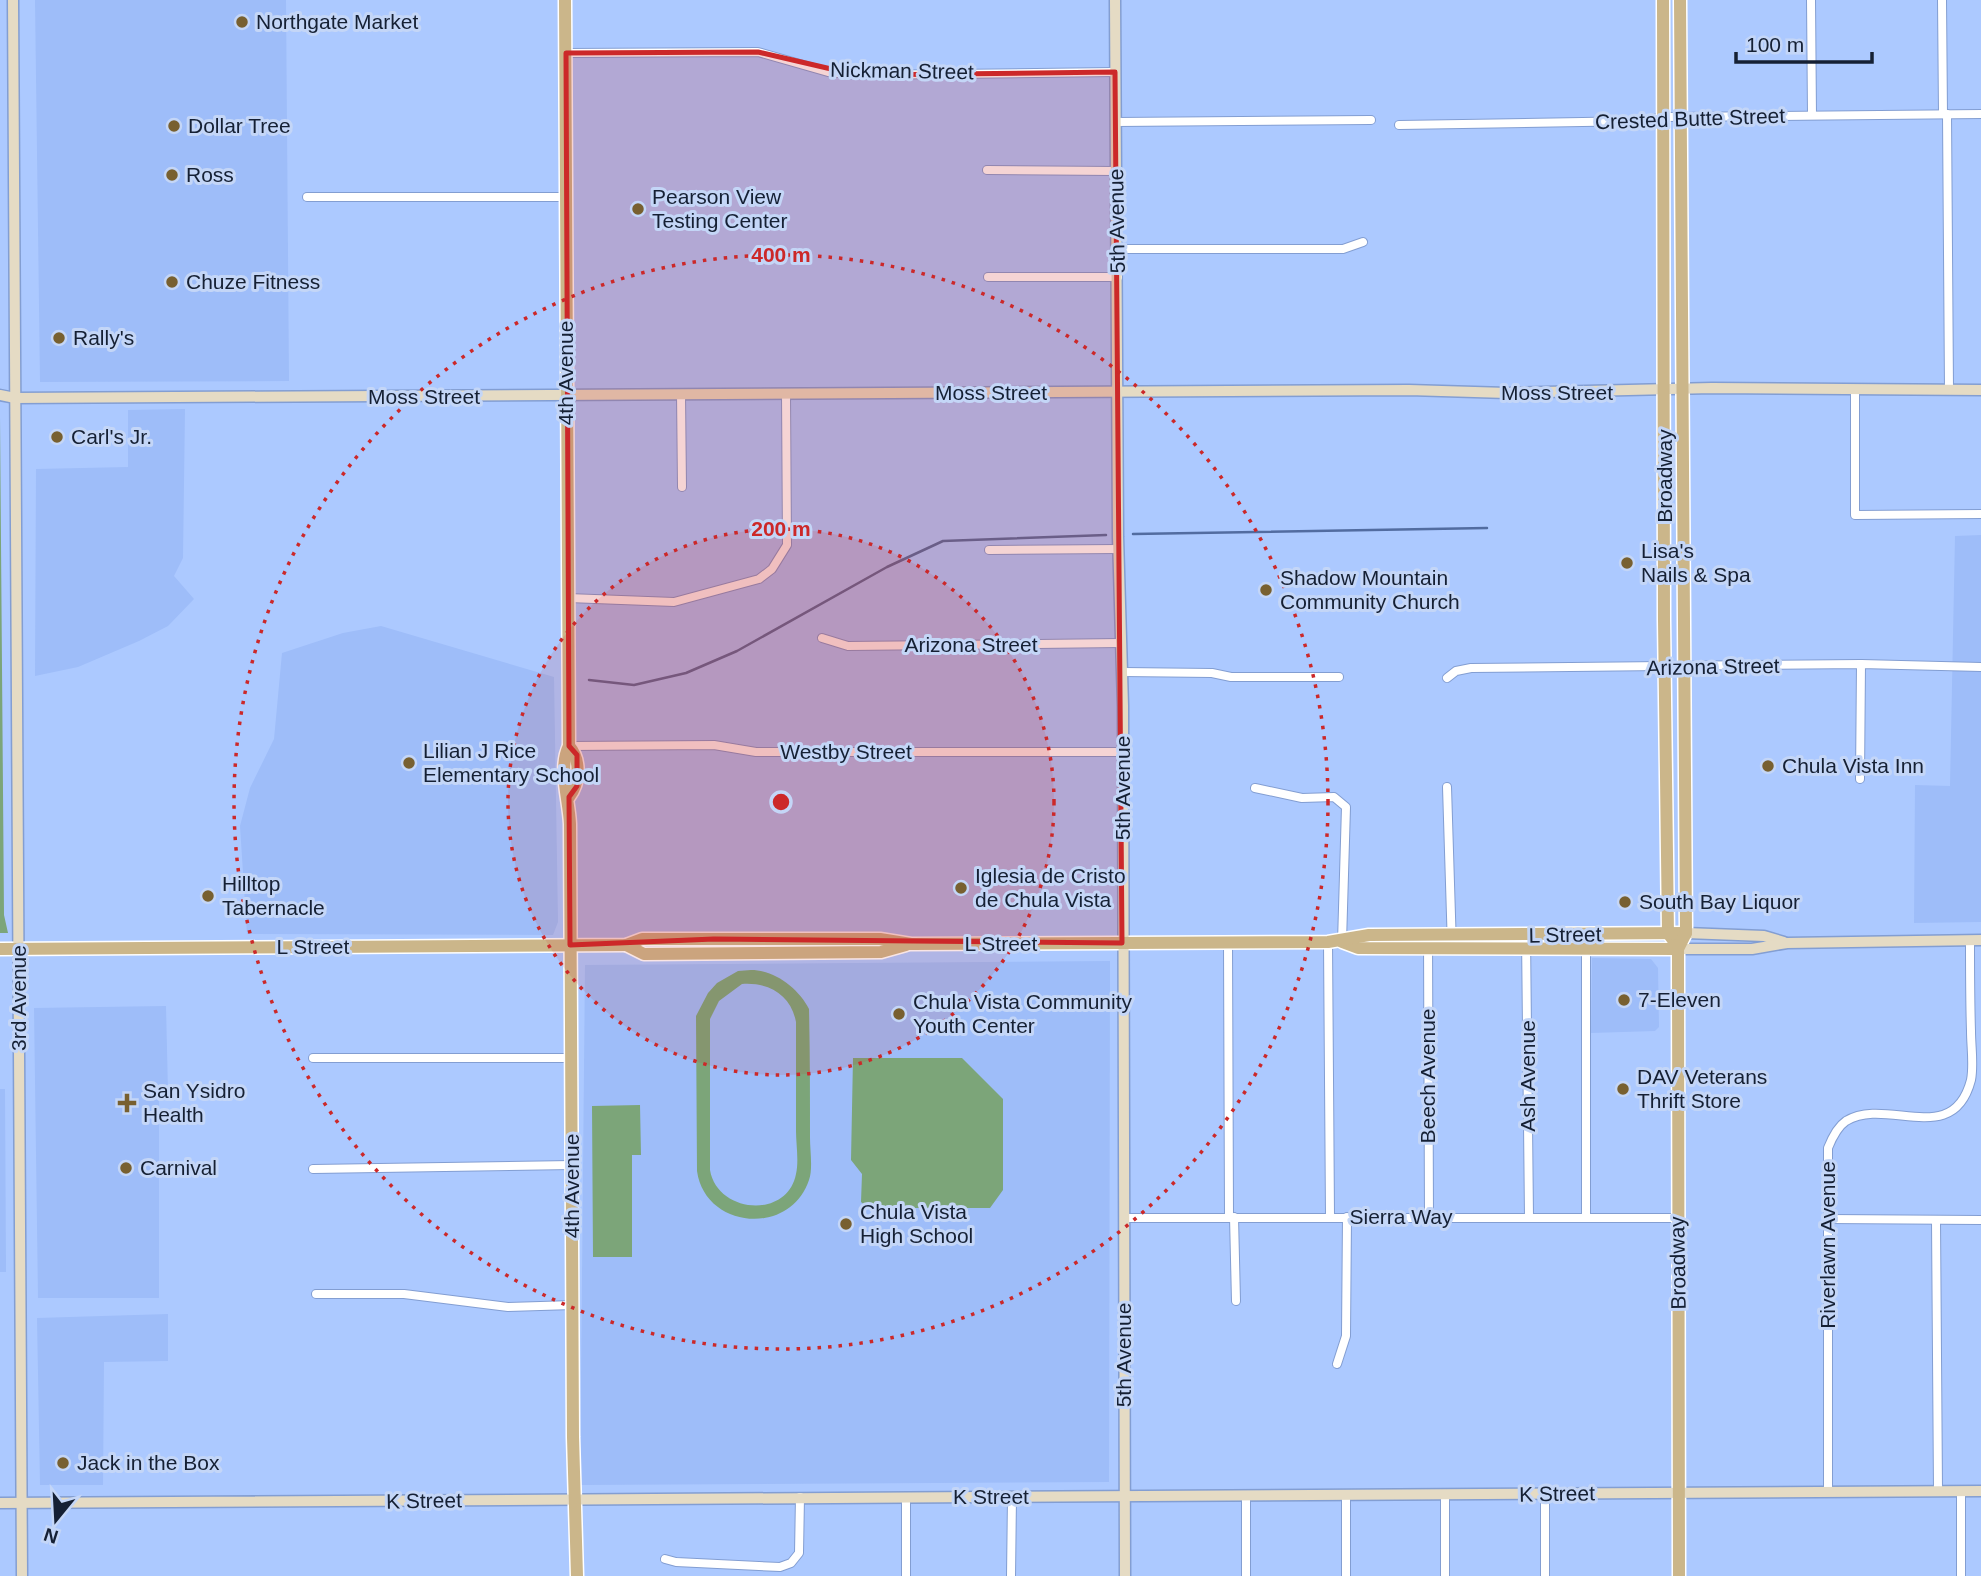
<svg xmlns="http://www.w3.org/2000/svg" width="1981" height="1576" font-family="Arial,sans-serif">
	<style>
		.built { fill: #9ebdf9 }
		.green { fill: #7ca579; fill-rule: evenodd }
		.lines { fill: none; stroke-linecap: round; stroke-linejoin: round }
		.stream { stroke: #526ca0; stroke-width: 2.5 }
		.street-casing { stroke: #839ed2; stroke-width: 10 }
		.secondary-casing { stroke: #839ed2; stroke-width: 13 }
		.primary-casing { stroke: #fff; stroke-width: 15 }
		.street { stroke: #fff; stroke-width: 8 }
		.secondary { stroke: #e5dbc4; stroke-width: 10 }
		.primary { stroke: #cbb68a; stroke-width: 12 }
		.marked { fill: #cc2829; fill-opacity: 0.2; stroke: #cc2829; stroke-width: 5; stroke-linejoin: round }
		.ring { fill: none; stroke: #cc2829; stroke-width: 3.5; stroke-dasharray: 3.5 7 }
		.poi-dot { fill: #786030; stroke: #c4d6f7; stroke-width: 2.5 }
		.labels { text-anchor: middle; stroke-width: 6; stroke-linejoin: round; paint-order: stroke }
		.poi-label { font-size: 21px; fill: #152034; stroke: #c4d6f7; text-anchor: start }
		.street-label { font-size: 21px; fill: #152034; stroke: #c4d6f7 }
		.centre { fill: #cc2829; stroke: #c4d6f7; stroke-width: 3.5 }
		.ring-label { font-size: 21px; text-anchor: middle; font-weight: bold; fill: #cc2829; stroke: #c4d6f7; stroke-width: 6; stroke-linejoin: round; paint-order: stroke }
	</style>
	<rect width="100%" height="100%" fill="#acc9ff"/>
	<!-- built -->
	<g class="built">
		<path d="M 35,0 L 286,0 L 289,381 L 40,382 Z"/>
		<path d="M 185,409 L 183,558 L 174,576 L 194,599 L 168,626 L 139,641 L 78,667 L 35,676 L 36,469 L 128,467 L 128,410 Z"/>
		<path d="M 1981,535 L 1981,922 L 1914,923 L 1915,785 L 1950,786 L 1955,536 Z"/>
		<path d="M 381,626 L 554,677 L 558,922 L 553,935 L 247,934 L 240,826 L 250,788 L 274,739 L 282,653 L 343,633 Z"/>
		<path d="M 1592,958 L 1651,959 L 1658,968 L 1659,1027 L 1655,1031 L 1591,1033 Z"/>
		<path d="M 1110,961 L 1109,1482 L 580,1485 L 585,965 Z"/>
		<path d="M 166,1006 L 168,1092 L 159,1094 L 159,1298 L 38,1298 L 34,1008 Z"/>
		<path d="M 0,1089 L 5,1089 L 6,1272 L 0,1272 Z"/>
		<path d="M 168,1314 L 168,1361 L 104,1362 L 103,1485 L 40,1485 L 37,1318 Z"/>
	</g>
	<!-- green -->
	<g class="green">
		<path d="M 0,418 L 4,915 L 8,933 L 0,933 Z"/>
		<path d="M 751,970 C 775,970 799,989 809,1009 C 810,1052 810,1095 810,1138 C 810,1150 813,1169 809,1180 C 790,1237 705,1229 697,1171 L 696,1016 L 708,993 L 717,983 L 738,971 ZM 742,984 C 769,982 791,995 796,1022 C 796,1058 796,1095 796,1131 C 796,1144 799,1161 796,1174 C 787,1220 717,1213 710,1170 L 710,1019 L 719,1001 Z"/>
		<path d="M 853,1058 L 962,1058 L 1003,1099 L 1003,1190 L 990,1208 L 868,1208 L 861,1202 L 862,1174 L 851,1160 Z"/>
		<path d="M 640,1105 L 641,1155 L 632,1155 L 632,1257 L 593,1257 L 592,1106 Z"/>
	</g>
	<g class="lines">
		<!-- stream -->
		<g class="stream">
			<path d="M 1133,534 L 1487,528"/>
			<path d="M 589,680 L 634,685 L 686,673 L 737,651 L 887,567 L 943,541 L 1106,535"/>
		</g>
		<defs>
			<g id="street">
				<path d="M 1811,0 L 1812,115"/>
				<path d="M 1942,0 L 1943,114"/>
				<path d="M 566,53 L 758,52 L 828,72 L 857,75 L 1115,72"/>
				<path d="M 1947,114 L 1949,390"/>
				<path d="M 1116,122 L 1371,120"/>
				<path d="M 1399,125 L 1641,121 L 1664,117 L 1981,114"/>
				<path d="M 987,170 L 1115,171"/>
				<path d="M 307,197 L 566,197"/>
				<path d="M 1116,249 L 1343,249 L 1363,242"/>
				<path d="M 988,277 L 1118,277"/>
				<path d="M 1855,391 L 1855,515 L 1981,514"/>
				<path d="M 681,394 L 682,487"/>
				<path d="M 989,550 L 1118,549"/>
				<path d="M 568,598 L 674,602 L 759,579 L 772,569 L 787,545 L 786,394"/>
				<path d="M 822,638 L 848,646 L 1121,643"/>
				<path d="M 1123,672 L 1212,673 L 1231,677 L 1339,677"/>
				<path d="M 1447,678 L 1456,671 L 1471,668 L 1861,664 L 1981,667"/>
				<path d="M 569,746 L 714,745 L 756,752 L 1123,752"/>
				<path d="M 1860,779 L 1861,664"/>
				<path d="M 1447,787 L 1452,948"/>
				<path d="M 1255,788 L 1302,798 L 1334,797 L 1346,807 L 1342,942"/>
				<path d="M 1428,935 L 1429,1218"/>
				<path d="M 1526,936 L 1529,1217"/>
				<path d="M 1328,942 L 1330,1216"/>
				<path d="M 1228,943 L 1229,1217"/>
				<path d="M 313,1058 L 571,1058"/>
				<path d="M 313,1169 L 572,1165"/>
				<path d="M 1234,1217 L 1236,1301"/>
				<path d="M 1586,1217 L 1586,950"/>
				<path d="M 1124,1218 L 1677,1218"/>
				<path d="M 1827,1219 L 1981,1220"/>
				<path d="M 1936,1220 L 1938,1490"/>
				<path d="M 316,1294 L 404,1294 L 508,1307 L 573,1305"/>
				<path d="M 1337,1364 L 1346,1336 L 1347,1217"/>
				<path d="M 1828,1491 L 1828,1148 C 1832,1138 1837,1127 1846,1121 C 1887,1096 1953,1149 1971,1080 C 1974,1065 1971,1047 1971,1031 C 1970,1001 1970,970 1970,940"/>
				<path d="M 1961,1491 L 1961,1576"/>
				<path d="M 1445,1495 L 1445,1576"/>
				<path d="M 1545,1495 L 1545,1576"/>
				<path d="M 665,1559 L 676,1562 L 780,1567 L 791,1563 L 799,1553 L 800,1497"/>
				<path d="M 906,1576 L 906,1497"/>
				<path d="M 1011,1576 L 1012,1497"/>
				<path d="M 1246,1576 L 1246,1496"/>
				<path d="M 1346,1576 L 1346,1495"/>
			</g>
			<g id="secondary">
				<path d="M 13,0 L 22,1576"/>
				<path d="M 1115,0 L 1118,537 L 1123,706 L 1125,1576"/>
				<path d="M 0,395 L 15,398 L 1409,390 L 1507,393 L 1712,388 L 1981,390"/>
				<path d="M 1686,933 L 1764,936 L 1784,942"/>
				<path d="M 1678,949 L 1752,949 L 1787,943 L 1981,940"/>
				<path d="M 0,1503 L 1981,1491"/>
			</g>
			<g id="primary">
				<path d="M 565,0 L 569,746 C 558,768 569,800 570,824 L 573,1437 L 577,1576"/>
				<path d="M 1663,0 L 1664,620 L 1668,933 L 1673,940"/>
				<path d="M 569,797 C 580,782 581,760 569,746"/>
				<path d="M 1342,942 L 1358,948 L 1678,949"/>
				<path d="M 626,945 L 644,954 L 881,952 L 906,945"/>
				<path d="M 0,949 L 626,945 L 642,939 L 880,939 L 911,944 L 1328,942 L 1369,935 L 1686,933"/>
				<path d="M 1679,1576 L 1678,961 L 1678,949 L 1686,933 L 1680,0"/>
			</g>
		</defs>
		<!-- street casing -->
		<use href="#street" class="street-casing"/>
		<!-- secondary casing -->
		<use href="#secondary" class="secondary-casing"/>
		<!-- primary casing -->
		<use href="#primary" class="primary-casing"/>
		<!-- street -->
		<use href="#street" class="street"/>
		<!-- secondary -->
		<use href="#secondary" class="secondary"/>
		<!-- primary -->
		<use href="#primary" class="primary"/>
	</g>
	<!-- marked area -->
	<path class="marked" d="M 758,52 L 857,75 L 1115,72 L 1122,943 L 714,939 L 570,945 L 569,797 L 577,786 L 577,755 L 569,746 L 566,53 Z"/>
	<!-- distance rings -->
	<circle cx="781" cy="802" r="273" fill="#cc2829" fill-opacity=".12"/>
	<g class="ring">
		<circle cx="781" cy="802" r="273"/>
		<circle cx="781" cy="802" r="547"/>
	</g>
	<!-- markers -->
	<g class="poi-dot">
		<circle cx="242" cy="22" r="7"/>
		<circle cx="174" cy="126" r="7"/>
		<circle cx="172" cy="175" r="7"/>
		<circle cx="638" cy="209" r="7"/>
		<circle cx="172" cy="282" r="7"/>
		<circle cx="59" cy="338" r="7"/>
		<circle cx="57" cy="437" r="7"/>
		<circle cx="1627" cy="563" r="7"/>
		<circle cx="1266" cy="590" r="7"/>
		<circle cx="409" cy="763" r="7"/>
		<circle cx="1768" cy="766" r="7"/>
		<circle cx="961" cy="888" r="7"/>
		<circle cx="208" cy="896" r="7"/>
		<circle cx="1625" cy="902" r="7"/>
		<circle cx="1624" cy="1000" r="7"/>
		<circle cx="899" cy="1014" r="7"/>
		<circle cx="1623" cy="1089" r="7"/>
		<path d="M123.5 1092.5h7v7h7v7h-7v7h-7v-7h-7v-7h7z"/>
		<circle cx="126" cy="1168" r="7"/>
		<circle cx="846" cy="1224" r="7"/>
		<circle cx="63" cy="1463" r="7"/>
	</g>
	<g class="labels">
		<!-- poi labels -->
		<g class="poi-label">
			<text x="256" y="29">Northgate Market</text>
			<text x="188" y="133">Dollar Tree</text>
			<text x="186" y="182">Ross</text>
			<text x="652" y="204">Pearson View<tspan x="652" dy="24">Testing Center</tspan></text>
			<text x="186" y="289">Chuze Fitness</text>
			<text x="73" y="345">Rally's</text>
			<text x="71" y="444">Carl's Jr.</text>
			<text x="1641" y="558">Lisa's<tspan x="1641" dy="24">Nails &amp; Spa</tspan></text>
			<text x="1280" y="585">Shadow Mountain<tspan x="1280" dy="24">Community Church</tspan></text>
			<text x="423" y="758">Lilian J Rice<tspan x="423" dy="24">Elementary School</tspan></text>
			<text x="1782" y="773">Chula Vista Inn</text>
			<text x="975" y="883">Iglesia de Cristo<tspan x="975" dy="24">de Chula Vista</tspan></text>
			<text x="222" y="891">Hilltop<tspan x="222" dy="24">Tabernacle</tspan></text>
			<text x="1639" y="909">South Bay Liquor</text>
			<text x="1638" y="1007">7-Eleven</text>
			<text x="913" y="1009">Chula Vista Community<tspan x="913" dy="24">Youth Center</tspan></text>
			<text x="1637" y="1084">DAV Veterans<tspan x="1637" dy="24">Thrift Store</tspan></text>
			<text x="143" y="1098">San Ysidro<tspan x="143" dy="24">Health</tspan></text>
			<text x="140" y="1175">Carnival</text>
			<text x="860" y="1219">Chula Vista<tspan x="860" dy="24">High School</tspan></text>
			<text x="77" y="1470">Jack in the Box</text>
		</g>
		<!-- street labels -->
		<g class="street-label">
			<text transform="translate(902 71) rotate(1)" y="7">Nickman Street</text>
			<text transform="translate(1690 119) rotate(-2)" y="7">Crested Butte Street</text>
			<text transform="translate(1117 221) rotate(-91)" y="7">5th Avenue</text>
			<text transform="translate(566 373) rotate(-90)" y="7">4th Avenue</text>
			<text x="991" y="400">Moss Street</text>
			<text x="1557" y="400">Moss Street</text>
			<text x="424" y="404">Moss Street</text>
			<text transform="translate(1665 476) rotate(-90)" y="7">Broadway</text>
			<text x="971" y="652">Arizona Street</text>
			<text transform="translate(1713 667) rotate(-1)" y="7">Arizona Street</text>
			<text x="846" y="759">Westby Street</text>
			<text transform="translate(1123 788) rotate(-90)" y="7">5th Avenue</text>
			<text transform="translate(1565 935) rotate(-1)" y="7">L Street</text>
			<text x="1001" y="951">L Street</text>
			<text x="313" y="954">L Street</text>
			<text transform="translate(19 998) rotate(-90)" y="7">3rd Avenue</text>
			<text transform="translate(1428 1076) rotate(-90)" y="7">Beech Avenue</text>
			<text transform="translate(1528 1076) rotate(-90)" y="7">Ash Avenue</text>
			<text transform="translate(572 1186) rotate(-90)" y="7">4th Avenue</text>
			<text x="1401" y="1224">Sierra Way</text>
			<text transform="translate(1828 1245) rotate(-90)" y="7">Riverlawn Avenue</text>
			<text transform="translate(1678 1263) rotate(-91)" y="7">Broadway</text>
			<text transform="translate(1124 1355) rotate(-90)" y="7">5th Avenue</text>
			<text transform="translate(1557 1494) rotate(-1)" y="7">K Street</text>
			<text x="991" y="1504">K Street</text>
			<text transform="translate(424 1501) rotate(-1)" y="7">K Street</text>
		</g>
	</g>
	<circle cx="781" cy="802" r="10" class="centre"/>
	<g class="ring-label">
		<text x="781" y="262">400 m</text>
		<text x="781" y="536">200 m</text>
	</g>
	<!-- north arrow -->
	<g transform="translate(56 1520) rotate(198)" stroke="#c4d6f7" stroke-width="5" paint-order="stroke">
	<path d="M0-5L12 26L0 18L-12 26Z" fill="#152034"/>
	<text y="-10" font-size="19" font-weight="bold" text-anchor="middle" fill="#152034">N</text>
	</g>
	<!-- scale -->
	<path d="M1736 52v10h136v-10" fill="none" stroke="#152034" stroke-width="3.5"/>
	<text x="1746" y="52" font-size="21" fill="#152034" stroke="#c4d6f7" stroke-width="5" paint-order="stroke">100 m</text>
</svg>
